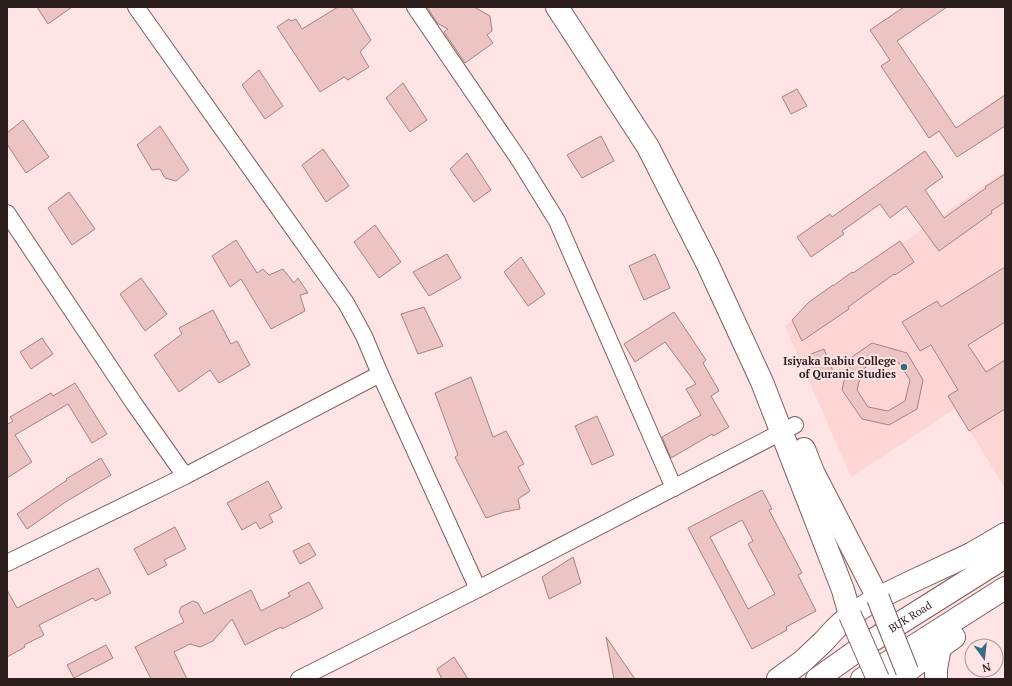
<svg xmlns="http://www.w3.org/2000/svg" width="1012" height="686" font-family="'PT Serif',serif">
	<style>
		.built { fill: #fed5d5 }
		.building { fill: #edc4c4; stroke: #a78181; fill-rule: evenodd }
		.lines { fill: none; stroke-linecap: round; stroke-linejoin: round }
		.minor-casing { stroke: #805c5d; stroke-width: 18 }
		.secondary-casing { stroke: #805c5d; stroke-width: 24 }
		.primary-casing { stroke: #805c5d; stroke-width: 24 }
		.minor { stroke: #fff; stroke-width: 16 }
		.secondary { stroke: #fff; stroke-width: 22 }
		.primary { stroke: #fff; stroke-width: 22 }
		.secondary-bridge-casing { stroke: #805c5d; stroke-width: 24; stroke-linecap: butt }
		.secondary-bridge { stroke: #fff; stroke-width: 22 }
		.poi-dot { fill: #336e86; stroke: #fee4e4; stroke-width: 1.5 }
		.labels { text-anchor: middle; stroke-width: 4; stroke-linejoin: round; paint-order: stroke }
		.poi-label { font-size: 11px; font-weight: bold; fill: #2d1e1e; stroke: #fee4e4; text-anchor: end }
		.street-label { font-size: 11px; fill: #2d1e1e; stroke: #fee4e4 }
	</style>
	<rect width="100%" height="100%" fill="#fee4e4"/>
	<!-- built -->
	<path class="built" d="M 1005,171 L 1005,488 L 956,408 L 851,477 L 785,326 Z"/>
	<!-- building -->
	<g class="building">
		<path d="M 37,7 L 72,7 L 48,24 Z"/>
		<path d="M 338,7 L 351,7 L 371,40 L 360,52 L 369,67 L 348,80 L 344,77 L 320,92 L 277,27 L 289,19 L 291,21 L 296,19 L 302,29 Z"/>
		<path d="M 427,7 L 474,7 L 490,16 L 492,31 L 487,35 L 493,43 L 465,63 L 444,32 L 448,29 L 437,23 Z"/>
		<path d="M 904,7 L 947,7 L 897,41 L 956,128 L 1005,95 L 1005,126 L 957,157 L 939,131 L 929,138 L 881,66 L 890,60 L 870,30 Z"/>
		<path d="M 259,70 L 283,106 L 265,119 L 242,85 Z"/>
		<path d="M 403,83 L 427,120 L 410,132 L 386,98 Z"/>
		<path d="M 797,89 L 807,106 L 791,114 L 782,97 Z"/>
		<path d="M 23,120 L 49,157 L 26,173 L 7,144 L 7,133 Z"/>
		<path d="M 160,126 L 189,170 L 176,181 L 165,178 L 160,169 L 152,170 L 137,145 Z"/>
		<path d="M 601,136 L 614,161 L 582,178 L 567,155 Z"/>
		<path d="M 323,149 L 349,186 L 326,202 L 302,165 Z"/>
		<path d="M 925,151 L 943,177 L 925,190 L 944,218 L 986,188 L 985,187 L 1005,174 L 1005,202 L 991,211 L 992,213 L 939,251 L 906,206 L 890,218 L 880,204 L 842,231 L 844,234 L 811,257 L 797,237 L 830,214 L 832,217 Z"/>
		<path d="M 467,153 L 491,190 L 474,202 L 450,169 Z"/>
		<path d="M 69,192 L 95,229 L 72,245 L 48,208 Z"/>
		<path d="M 375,225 L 401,262 L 379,278 L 354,242 Z"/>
		<path d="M 236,240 L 257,273 L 263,269 L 269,275 L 283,269 L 294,283 L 298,278 L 308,293 L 300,295 L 305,311 L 271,329 L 241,279 L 230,287 L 212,256 Z"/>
		<path d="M 900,241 L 914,262 L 895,275 L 894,274 L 848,307 L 849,309 L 802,341 L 792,320 L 809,302 L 833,285 L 833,286 L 852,272 L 853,273 Z"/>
		<path d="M 447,254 L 461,278 L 429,296 L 413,272 Z"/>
		<path d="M 655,254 L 670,288 L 644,300 L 629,266 Z"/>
		<path d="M 521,257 L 545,294 L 528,306 L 504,272 Z"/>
		<path d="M 1005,267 L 1005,322 L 968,345 L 986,372 L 1005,360 L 1005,409 L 969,431 L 948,396 L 958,390 L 931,345 L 920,351 L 902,322 L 937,301 L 941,307 Z"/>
		<path d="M 141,278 L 167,314 L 145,331 L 120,294 Z"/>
		<path d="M 424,307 L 443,346 L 418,354 L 401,314 Z"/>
		<path d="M 213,310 L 231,344 L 237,341 L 250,365 L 219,383 L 210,370 L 179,392 L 154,355 L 182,334 L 179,328 Z"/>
		<path d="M 674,312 L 706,360 L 703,363 L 719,391 L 711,396 L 729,427 L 713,436 L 712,434 L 671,458 L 662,437 L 701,415 L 686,389 L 696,384 L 665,342 L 635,362 L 624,344 Z"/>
		<path d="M 42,338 L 53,354 L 31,369 L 20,352 Z"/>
		<path d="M 872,343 L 907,353 L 923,380 L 917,409 L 889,425 L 862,419 L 842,390 L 849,359 ZM 876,360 L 899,363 L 910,380 L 905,401 L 888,411 L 868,407 L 857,390 L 862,370 Z"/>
		<path d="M 824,349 L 834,374 L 816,381 L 806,356 Z"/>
		<path d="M 471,377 L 493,437 L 506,431 L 524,464 L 518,467 L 530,491 L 518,499 L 520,509 L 504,512 L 486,518 L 455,457 L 458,455 L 435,393 Z"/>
		<path d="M 75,383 L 107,434 L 92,443 L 68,404 L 15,435 L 32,462 L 7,478 L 7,423 L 8,424 L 13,421 L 10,417 L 51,393 L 53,396 Z"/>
		<path d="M 597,416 L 614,455 L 592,465 L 575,426 Z"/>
		<path d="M 101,458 L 111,475 L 67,501 L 27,529 L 17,514 L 67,480 L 66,479 Z"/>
		<path d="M 268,481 L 282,508 L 269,515 L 273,522 L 260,529 L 256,522 L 242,530 L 227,503 Z"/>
		<path d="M 762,490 L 772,509 L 769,510 L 802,573 L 798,575 L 816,611 L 786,627 L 787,630 L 752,649 L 688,528 ZM 742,520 L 753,541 L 748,544 L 775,594 L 748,609 L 710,537 Z"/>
		<path d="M 175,527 L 186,549 L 164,560 L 167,565 L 148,575 L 134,549 Z"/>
		<path d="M 309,543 L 316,555 L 300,564 L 293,551 Z"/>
		<path d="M 573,557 L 581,583 L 549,599 L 542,577 Z"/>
		<path d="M 98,568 L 111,593 L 95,601 L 93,598 L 39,625 L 44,635 L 24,645 L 25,647 L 7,657 L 7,590 L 17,608 Z"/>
		<path d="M 309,582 L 323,608 L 282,629 L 281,627 L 245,645 L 232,619 L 213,641 L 200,647 L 190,644 L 174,652 L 187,679 L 151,679 L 135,647 L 184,622 L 179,612 L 181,607 L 193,601 L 198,603 L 204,614 L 251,590 L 261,611 L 290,596 L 288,593 Z"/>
		<path d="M 606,637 L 635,679 L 614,679 Z"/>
		<path d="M 106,645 L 113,658 L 74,678 L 67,665 Z"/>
		<path d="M 454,657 L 468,679 L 442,679 L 437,669 Z"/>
	</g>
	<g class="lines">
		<defs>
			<g id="minor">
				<path d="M 136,7 L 346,303 L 364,336 L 380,374 L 478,589"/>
				<path d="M 415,7 L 520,161 L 557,221 L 674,488"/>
				<path d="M 7,213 L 135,405 L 185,476"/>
				<path d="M 7,563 L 185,476 L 380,374"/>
				<path d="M 299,679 L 478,589 L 795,425"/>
			</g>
			<g id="secondary">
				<path d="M 557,7 L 648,147 L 707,263 L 762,382 L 843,590 L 850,615"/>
				<path d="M 804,449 L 813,472 L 878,598"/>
				<path d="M 936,679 L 936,669 L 940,647"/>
			</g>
			<g id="primary">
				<path d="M 778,679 L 803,661 L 824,641 L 835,629 L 850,615 L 878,598 L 913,581 L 971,554 L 1005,534"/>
				<path id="s1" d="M 817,679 L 862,647 L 1005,557"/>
				<path d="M 862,679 L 1005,588"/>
				<path d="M 894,679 L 907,671 L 954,637"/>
			</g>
		</defs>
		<!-- minor casing -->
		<use href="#minor" class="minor-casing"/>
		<!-- secondary casing -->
		<use href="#secondary" class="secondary-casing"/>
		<!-- primary casing -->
		<use href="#primary" class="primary-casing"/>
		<!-- minor -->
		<use href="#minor" class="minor"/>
		<!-- secondary -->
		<use href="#secondary" class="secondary"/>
		<!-- primary -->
		<use href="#primary" class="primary"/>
		<defs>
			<g id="secondary-bridge">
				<path d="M 878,598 L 907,671"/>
				<path d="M 850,615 L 878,679"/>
			</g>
		</defs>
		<!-- secondary-bridge casing -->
		<use href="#secondary-bridge" class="secondary-bridge-casing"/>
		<!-- secondary-bridge -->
		<use href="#secondary-bridge" class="secondary-bridge"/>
	</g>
	<!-- markers -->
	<circle class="poi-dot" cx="904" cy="367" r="4"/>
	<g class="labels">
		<!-- poi labels -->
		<g class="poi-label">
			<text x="896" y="365">Isiyaka Rabiu College<tspan x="896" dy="13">of Quranic Studies</tspan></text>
		</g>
		<!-- street labels -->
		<g class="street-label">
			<text dy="4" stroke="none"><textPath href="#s1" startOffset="112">BUK Road</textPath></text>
		</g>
	</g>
	<!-- border -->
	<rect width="1012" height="686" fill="none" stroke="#2d1e1e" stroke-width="16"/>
	<!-- north arrow -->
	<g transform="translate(984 658) rotate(165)"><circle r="19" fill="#fee4e4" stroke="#aa9595"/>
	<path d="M0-3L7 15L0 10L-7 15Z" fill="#336e86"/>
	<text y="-6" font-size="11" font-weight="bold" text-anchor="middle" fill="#2d1e1e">N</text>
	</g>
</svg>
